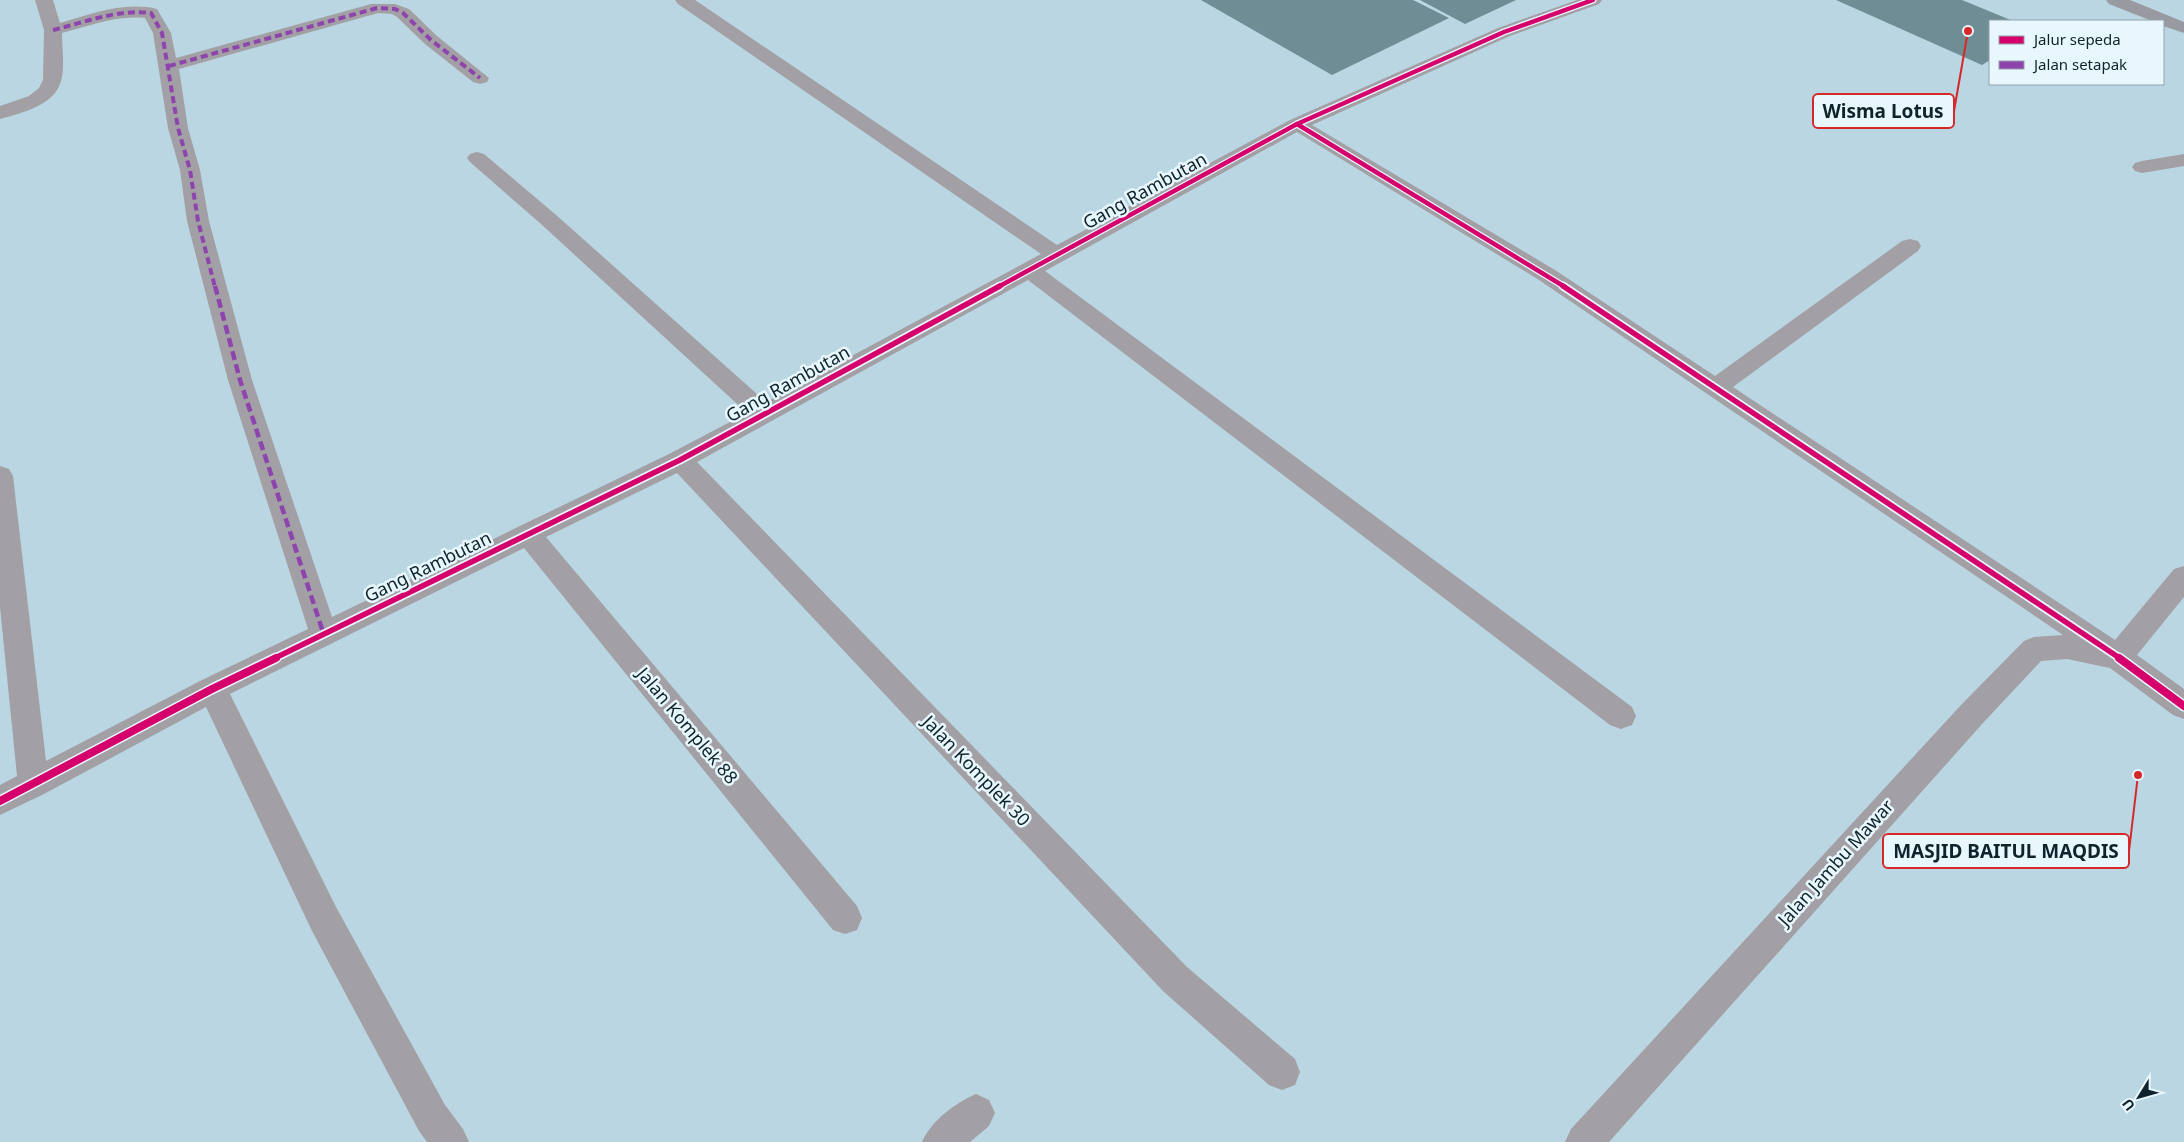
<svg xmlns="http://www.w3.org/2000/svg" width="2184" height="1142" font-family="'Noto Sans',sans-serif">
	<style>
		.building { fill: #6e8d94 }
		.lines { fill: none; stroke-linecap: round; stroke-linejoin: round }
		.service { fill: #a2a0a5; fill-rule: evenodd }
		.minor { fill: #a2a0a5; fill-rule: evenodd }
		.primary { fill: #999aa1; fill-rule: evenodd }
		.quiet-far1 { stroke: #8e44ad; stroke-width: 4; stroke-dasharray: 7 4; stroke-linecap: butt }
		.quiet { stroke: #8e44ad; stroke-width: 4.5; stroke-dasharray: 9 4.5; stroke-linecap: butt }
		.cycleway-far2-casing { stroke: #e8f7fe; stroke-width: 7 }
		.cycleway-far1-casing { stroke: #e8f7fe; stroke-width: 9 }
		.cycleway-casing { stroke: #e8f7fe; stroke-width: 11 }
		.cycleway-far2 { stroke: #d6006c; stroke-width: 4.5 }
		.cycleway-far1 { stroke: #d6006c; stroke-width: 5.5 }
		.cycleway { stroke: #d6006c; stroke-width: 8 }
		.labels { text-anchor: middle; stroke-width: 5; stroke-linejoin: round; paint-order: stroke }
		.street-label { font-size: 18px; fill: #0f232c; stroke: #e8f7fe }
		.leader { fill: none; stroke: #d62828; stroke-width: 2 }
		.callout-dot { fill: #d62828; stroke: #e8f7fe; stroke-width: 2 }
		.callout { fill: #e8f7fe; stroke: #d62828; stroke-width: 2 }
		.callout-label { font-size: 19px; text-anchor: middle; font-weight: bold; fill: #0f232c }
	</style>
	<rect width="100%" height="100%" fill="#bad6e2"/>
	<!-- building -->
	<g class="building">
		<path d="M 1201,0 L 1413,0 L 1449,18 L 1332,75 Z"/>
		<path d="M 1420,0 L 1516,0 L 1465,24 Z"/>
		<path d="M 1836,0 L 1962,0 L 2013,21 L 1990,21 L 1990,60 L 1982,65 Z"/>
	</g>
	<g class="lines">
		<!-- service -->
		<path class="service" d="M 2184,154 L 2184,166 L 2142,173 L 2135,171 L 2132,167 L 2135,163 L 2142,161 Z"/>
		<!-- minor -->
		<g class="minor">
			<path d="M 35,0 L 53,0 L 60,23 C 91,14 125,1 157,9 L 171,33 L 176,58 L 371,4 L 395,4 L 409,9 L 437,36 L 489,78 L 487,82 L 480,84 L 473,82 L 425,44 L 397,17 L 392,14 L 378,13 L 179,69 L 188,128 L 200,170 L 209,221 L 252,380 L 332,617 L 671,453 L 747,413 L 541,224 L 470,162 L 467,158 L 470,154 L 477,152 L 484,154 L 555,214 L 766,402 L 1041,254 L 678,4 L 675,0 L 695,0 L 1057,245 L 1290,120 L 1498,28 L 1577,0 L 1602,0 L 1599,4 L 1510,36 L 1312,125 L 1555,270 L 1715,376 L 1902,241 L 1910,239 L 1918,241 L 1921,246 L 1918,251 L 1733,387 L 2115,640 L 2174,569 L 2184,566 L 2184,597 L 2137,655 L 2184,689 L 2184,719 L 2173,715 L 2110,668 L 2067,659 L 2041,661 L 1983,723 L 1609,1142 L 1565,1142 L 1571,1129 L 1961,705 L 2024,641 L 2034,637 L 2063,635 L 1539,280 L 1297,132 L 1045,271 L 1632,707 L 1636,716 L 1632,725 L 1621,729 L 1610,725 L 1028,280 L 697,462 L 1187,967 L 1295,1059 L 1300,1072 L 1295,1085 L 1282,1090 L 1269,1085 L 1163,991 L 677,473 L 546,537 L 857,906 L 862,918 L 857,930 L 845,934 L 833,930 L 524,548 L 230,694 L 336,907 L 445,1105 L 463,1129 L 469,1142 L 427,1142 L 419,1131 L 312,931 L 206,707 L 44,794 L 0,815 L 0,785 L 17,776 L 0,607 L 0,466 L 9,469 L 13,476 L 46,761 L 202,680 L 308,629 L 228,380 L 187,221 L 180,170 L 168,128 L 153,33 L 145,18 C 116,15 89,26 62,33 C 62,48 65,67 61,81 C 55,105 22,113 0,119 L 0,106 L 29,96 L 39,88 L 43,80 L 44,30 Z"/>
			<path d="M 976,1094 L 989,1100 L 995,1113 L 989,1126 L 970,1142 L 922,1142 C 931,1121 955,1103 976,1094 Z"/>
		</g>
		<!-- primary -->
		<path class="primary" d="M 2106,0 L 2130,0 L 2184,22 L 2184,33 L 2163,26 L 2163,21 L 2152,21 L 2109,4 Z"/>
		<!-- quiet-far1 -->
		<g class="quiet-far1">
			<path d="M 53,30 C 86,22 117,9 151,13 L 162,33 L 178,128 L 190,170 L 198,221 L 215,287"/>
			<path d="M 169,66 L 377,8 L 395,9 L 403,13 L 431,40 L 480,78"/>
		</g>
		<!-- quiet -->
		<path class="quiet" d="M 215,286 L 240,380 L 324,635"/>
		<defs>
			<g id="cycleway-far2">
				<path d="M 1297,124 L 1565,287"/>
				<path d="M 998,287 L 1297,124 L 1504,32 L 1593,0"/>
			</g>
			<g id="cycleway-far1">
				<path d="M 1563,286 L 2121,659"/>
				<path d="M 273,659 L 680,460 L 1000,286"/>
			</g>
			<g id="cycleway">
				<path d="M 2119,658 L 2184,706"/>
				<path d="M 0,801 L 212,689 L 276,658"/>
			</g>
		</defs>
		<!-- cycleway-far2 casing -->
		<use href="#cycleway-far2" class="cycleway-far2-casing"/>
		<!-- cycleway-far1 casing -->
		<use href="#cycleway-far1" class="cycleway-far1-casing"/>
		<!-- cycleway casing -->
		<use href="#cycleway" class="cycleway-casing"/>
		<!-- cycleway-far2 -->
		<use href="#cycleway-far2" class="cycleway-far2"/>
		<!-- cycleway-far1 -->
		<use href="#cycleway-far1" class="cycleway-far1"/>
		<!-- cycleway -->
		<use href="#cycleway" class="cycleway"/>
	</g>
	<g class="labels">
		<!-- street labels -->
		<g class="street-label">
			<text transform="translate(1145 191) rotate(-29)" y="6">Gang Rambutan</text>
			<text transform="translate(788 384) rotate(-29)" y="6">Gang Rambutan</text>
			<text transform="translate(428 567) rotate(-26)" y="6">Gang Rambutan</text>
			<text transform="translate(687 726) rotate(50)" y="6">Jalan Komplek 88</text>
			<text transform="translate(976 771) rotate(46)" y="6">Jalan Komplek 30</text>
			<text transform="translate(1836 863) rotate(-48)" y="6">Jalan Jambu Mawar</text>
		</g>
	</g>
	<!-- callouts -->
	<path class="leader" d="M1968 31L1954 111M2138 775L2129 851"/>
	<g class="callout-dot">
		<circle cx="1968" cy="31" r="5"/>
		<circle cx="2138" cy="775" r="5"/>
	</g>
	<g class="callout">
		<rect x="1813" y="94" width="141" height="34" rx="5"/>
		<rect x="1883" y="834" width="246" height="34" rx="5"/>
	</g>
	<g class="callout-label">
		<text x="1883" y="118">Wisma Lotus</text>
		<text x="2006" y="858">MASJID BAITUL MAQDIS</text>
	</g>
	<!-- legend -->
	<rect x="1989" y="20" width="175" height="65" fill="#e8f7fe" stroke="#91a2aa"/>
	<rect x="1999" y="36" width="25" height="8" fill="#d6006c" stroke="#91a2aa"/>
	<text x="2034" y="45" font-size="15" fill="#0f232c">Jalur sepeda</text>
	<rect x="1999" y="61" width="25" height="8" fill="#8e44ad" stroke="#91a2aa"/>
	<text x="2034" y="70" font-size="15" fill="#0f232c">Jalan setapak</text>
	<!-- north arrow -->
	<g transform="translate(2139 1097) rotate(233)" stroke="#e8f7fe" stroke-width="4" paint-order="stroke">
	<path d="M0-4L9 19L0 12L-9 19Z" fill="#0f232c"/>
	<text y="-8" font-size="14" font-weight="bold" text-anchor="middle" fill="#0f232c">U</text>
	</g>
</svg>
